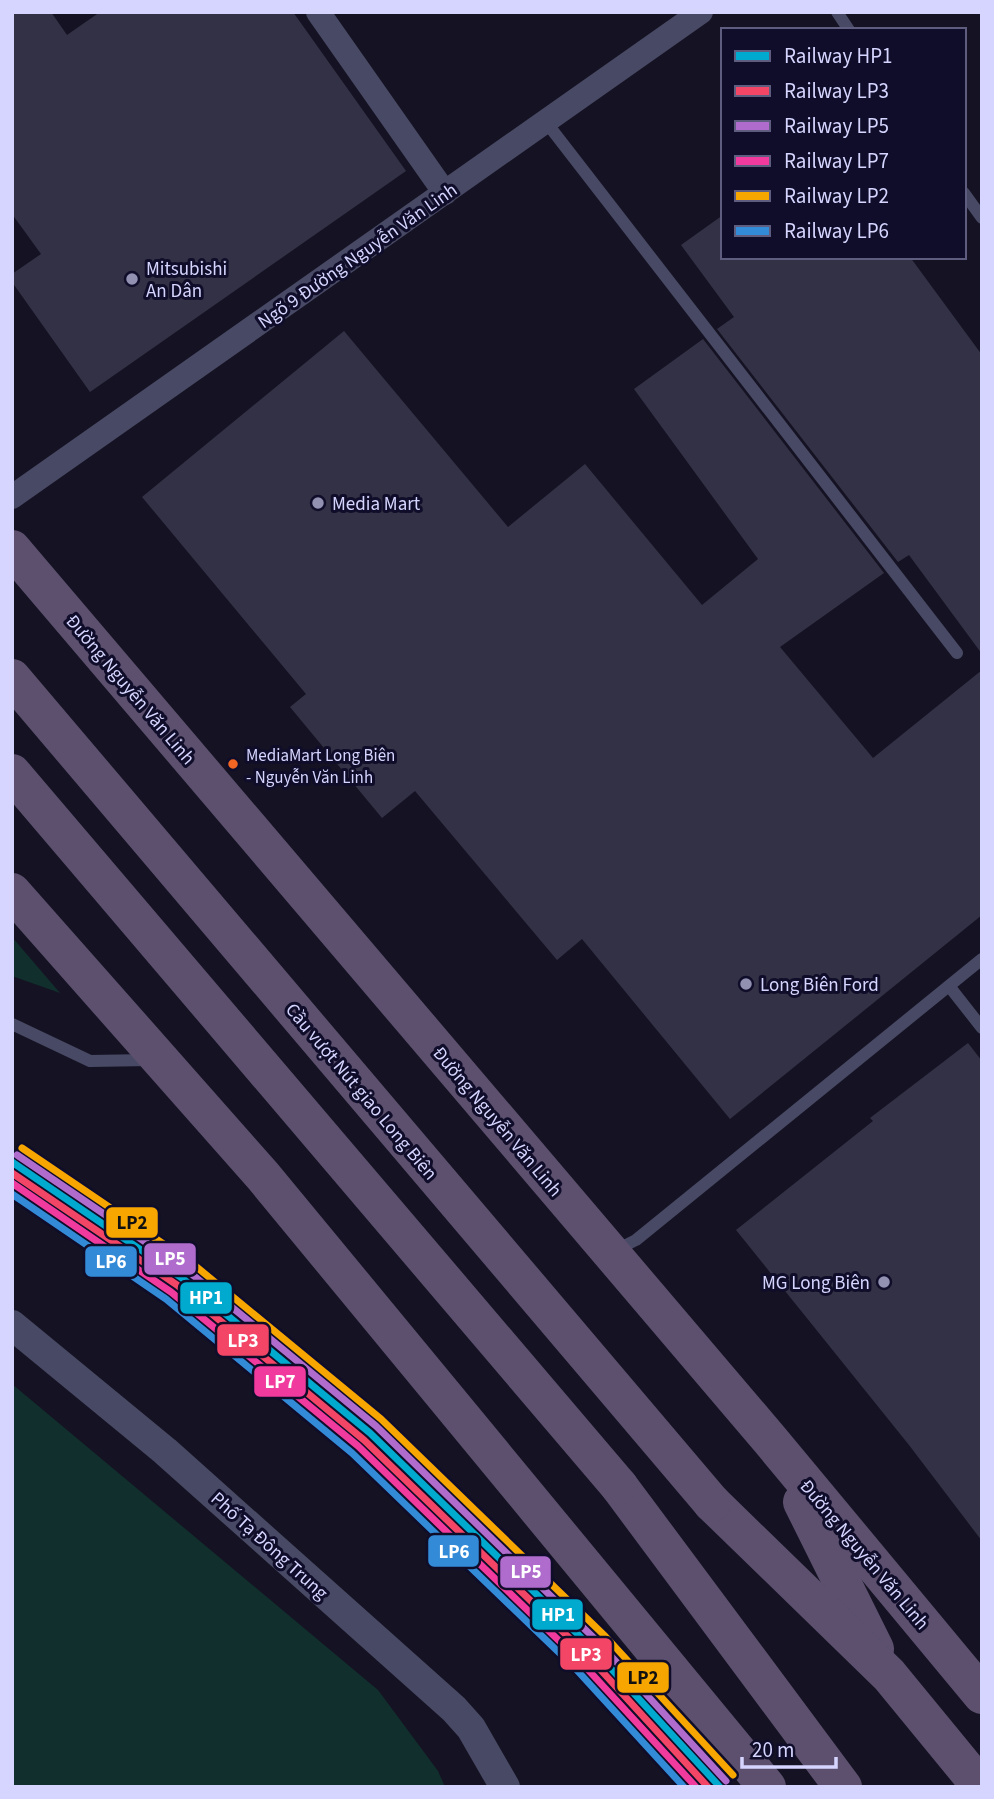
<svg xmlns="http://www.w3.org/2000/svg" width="994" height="1799" font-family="'Source Sans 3',sans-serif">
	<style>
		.green { fill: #112f2d }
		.building { fill: #333145 }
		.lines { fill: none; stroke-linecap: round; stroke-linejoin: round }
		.service { stroke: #484964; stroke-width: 12 }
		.minor { stroke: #484964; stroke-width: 24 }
		.tertiary { stroke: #484964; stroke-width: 30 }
		.trunk { stroke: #5c506e; stroke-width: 38 }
		.trunk-bridge { stroke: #5c506e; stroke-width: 38 }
		.rail-1-casing { stroke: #0f0d29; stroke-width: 12 }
		.rail-2-casing { stroke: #0f0d29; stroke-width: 12 }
		.rail-3-casing { stroke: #0f0d29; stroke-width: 12 }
		.rail-4-casing { stroke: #0f0d29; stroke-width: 12 }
		.rail-5-casing { stroke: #0f0d29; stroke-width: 12 }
		.rail-6-casing { stroke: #0f0d29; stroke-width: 12 }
		.rail-1 { stroke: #00a9ce; stroke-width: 7 }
		.rail-2 { stroke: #f34667; stroke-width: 7 }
		.rail-3 { stroke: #b06ccc; stroke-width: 7 }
		.rail-4 { stroke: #f13a9d; stroke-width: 7 }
		.rail-5 { stroke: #f7a600; stroke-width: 7 }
		.rail-6 { stroke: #338bd7; stroke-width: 7 }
		.poi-dot { fill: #9291b2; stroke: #0f0d29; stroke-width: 2.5 }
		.bus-dot { fill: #f26522; stroke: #0f0d29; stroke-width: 2.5 }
		.labels { text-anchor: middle; stroke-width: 6; stroke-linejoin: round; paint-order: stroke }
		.bus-label { font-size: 17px; fill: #d5d5ff; stroke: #0f0d29; text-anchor: start }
		.street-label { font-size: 19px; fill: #d5d5ff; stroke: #0f0d29 }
		.poi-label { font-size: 19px; fill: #d5d5ff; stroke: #0f0d29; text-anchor: start }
		.line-badge { stroke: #0f0d29; stroke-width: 2.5 }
		.badge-label { font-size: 19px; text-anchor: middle; font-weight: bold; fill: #fff }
		.pale-badge-label { font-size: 19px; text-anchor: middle; font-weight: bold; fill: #111 }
	</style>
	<rect width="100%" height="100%" fill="#151323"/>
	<!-- green -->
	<g class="green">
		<path d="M 12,937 L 60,993 L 12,976 Z"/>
		<path d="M 12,1384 L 378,1690 L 438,1771 L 445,1787 L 12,1787 Z"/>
	</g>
	<!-- building -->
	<g class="building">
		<path d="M 12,12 L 51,12 L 67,35 L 100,12 L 293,12 L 406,171 L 90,392 L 12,282 L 12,274 L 41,254 L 12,214 Z"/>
		<path d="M 723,215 L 723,257 L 910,257 L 982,355 L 982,654 L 909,555 L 898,562 L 717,329 L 734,317 L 681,245 Z"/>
		<path d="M 344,331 L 508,527 L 585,464 L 702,605 L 758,559 L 634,389 L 703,339 L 884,573 L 780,647 L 873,758 L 982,670 L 982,915 L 730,1119 L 582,939 L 557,960 L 415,791 L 382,818 L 290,707 L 306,694 L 142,497 Z"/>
		<path d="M 968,1043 L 982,1061 L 982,1541 L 909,1445 L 736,1230 L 873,1121 L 870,1118 Z"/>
	</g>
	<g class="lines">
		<!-- service -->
		<g class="service">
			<path d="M 837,12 L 849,30"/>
			<path d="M 546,122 L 957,653"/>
			<path d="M 964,193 L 982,218"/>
			<path d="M 949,986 L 982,1028"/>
			<path d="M 12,1024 L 90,1061 L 149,1060"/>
			<path d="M 614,1251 L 636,1240 L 982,959"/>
		</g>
		<!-- minor -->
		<g class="minor">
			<path d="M 318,12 L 445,193"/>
			<path d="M 12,497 L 701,12"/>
		</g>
		<!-- tertiary -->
		<path class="tertiary" d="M 12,1325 L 165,1451 L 454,1709 L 471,1728 L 505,1787"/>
		<!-- trunk -->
		<g class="trunk">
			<path d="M 12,549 L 771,1441 L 982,1695"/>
			<path d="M 12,892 L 263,1176 L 767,1787"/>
			<path d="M 619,1486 L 843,1787"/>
			<path d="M 802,1502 L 875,1649"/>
			<path d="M 712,1503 L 889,1675 L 981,1787"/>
		</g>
		<!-- trunk-bridge -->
		<g class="trunk-bridge">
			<path d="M 12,678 L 712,1503"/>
			<path d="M 12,773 L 619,1486"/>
		</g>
		<defs>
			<path id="rail-1" d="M 12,1162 L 182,1278 L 370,1433 L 593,1649 L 720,1787"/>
			<path id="rail-2" d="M 12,1173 L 177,1285 L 364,1440 L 587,1655 L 708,1787"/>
			<path id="rail-3" d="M 17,1155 L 188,1271 L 376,1426 L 599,1643 L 726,1781"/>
			<path id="rail-4" d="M 12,1183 L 171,1292 L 358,1446 L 580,1661 L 696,1787"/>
			<path id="rail-5" d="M 22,1148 L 193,1264 L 381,1419 L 605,1636 L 733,1775"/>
			<path id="rail-6" d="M 12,1194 L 166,1299 L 352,1453 L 574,1667 L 684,1787"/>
		</defs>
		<!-- rail-1 casing -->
		<use href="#rail-1" class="rail-1-casing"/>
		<!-- rail-2 casing -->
		<use href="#rail-2" class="rail-2-casing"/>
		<!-- rail-3 casing -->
		<use href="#rail-3" class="rail-3-casing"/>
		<!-- rail-4 casing -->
		<use href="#rail-4" class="rail-4-casing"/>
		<!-- rail-5 casing -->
		<use href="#rail-5" class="rail-5-casing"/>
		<!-- rail-6 casing -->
		<use href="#rail-6" class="rail-6-casing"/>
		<!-- rail-1 -->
		<use href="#rail-1" class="rail-1"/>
		<!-- rail-2 -->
		<use href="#rail-2" class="rail-2"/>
		<!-- rail-3 -->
		<use href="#rail-3" class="rail-3"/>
		<!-- rail-4 -->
		<use href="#rail-4" class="rail-4"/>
		<!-- rail-5 -->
		<use href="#rail-5" class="rail-5"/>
		<!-- rail-6 -->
		<use href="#rail-6" class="rail-6"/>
	</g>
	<!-- markers -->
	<g class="poi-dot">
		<circle cx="132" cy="279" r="7"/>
		<circle cx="318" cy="503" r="7"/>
		<circle cx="746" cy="984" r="7"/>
		<circle cx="884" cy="1282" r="7"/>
	</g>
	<circle class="bus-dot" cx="233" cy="764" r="6"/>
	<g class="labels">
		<!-- bus labels -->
		<g class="bus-label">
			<text x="246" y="761">MediaMart Long Biên<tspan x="246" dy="22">- Nguyễn Văn Linh</tspan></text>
		</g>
		<!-- street labels -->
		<g class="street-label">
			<text transform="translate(357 255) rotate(-35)" y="7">Ngõ 9 Đường Nguyễn Văn Linh</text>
			<text transform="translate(131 689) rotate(50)" y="7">Đường Nguyễn Văn Linh</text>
			<text transform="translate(362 1091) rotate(50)" y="7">Cầu vượt Nút giao Long Biên</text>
			<text transform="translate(498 1121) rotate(50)" y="7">Đường Nguyễn Văn Linh</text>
			<text transform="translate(270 1545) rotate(42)" y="7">Phố Tạ Đông Trung</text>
			<text transform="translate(865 1554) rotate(50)" y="7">Đường Nguyễn Văn Linh</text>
		</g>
		<!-- poi labels -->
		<g class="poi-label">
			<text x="146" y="275">Mitsubishi<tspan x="146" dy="22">An Dân</tspan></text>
			<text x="332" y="510">Media Mart</text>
			<text x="760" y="991">Long Biên Ford</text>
			<text x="870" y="1289" text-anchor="end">MG Long Biên</text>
		</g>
	</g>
	<g class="line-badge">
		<rect x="105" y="1206" width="54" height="33" rx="7" fill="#f7a600"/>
		<rect x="143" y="1242" width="54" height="34" rx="7" fill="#b06ccc"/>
		<rect x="84" y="1245" width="54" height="33" rx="7" fill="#338bd7"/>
		<rect x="179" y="1281" width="54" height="34" rx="7" fill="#00a9ce"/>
		<rect x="216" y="1323" width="54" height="34" rx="7" fill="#f34667"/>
		<rect x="253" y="1365" width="54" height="33" rx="7" fill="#f13a9d"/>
		<rect x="427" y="1534" width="53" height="34" rx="7" fill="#338bd7"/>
		<rect x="499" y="1555" width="53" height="34" rx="7" fill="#b06ccc"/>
		<rect x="531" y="1598" width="53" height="33" rx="7" fill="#00a9ce"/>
		<rect x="559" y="1637" width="54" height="34" rx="7" fill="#f34667"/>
		<rect x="616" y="1661" width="54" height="33" rx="7" fill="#f7a600"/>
	</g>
	<g class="badge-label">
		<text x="170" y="1265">LP5</text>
		<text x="111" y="1268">LP6</text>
		<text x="206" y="1304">HP1</text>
		<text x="243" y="1347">LP3</text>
		<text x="280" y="1388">LP7</text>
		<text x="454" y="1558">LP6</text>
		<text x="526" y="1578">LP5</text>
		<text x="558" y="1621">HP1</text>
		<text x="586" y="1661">LP3</text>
	</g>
	<g class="pale-badge-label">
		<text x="132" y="1229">LP2</text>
		<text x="643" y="1684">LP2</text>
	</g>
	<!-- border -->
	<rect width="994" height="1799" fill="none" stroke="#d5d5ff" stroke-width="28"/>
	<!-- legend -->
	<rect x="721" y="28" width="245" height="231" fill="#0f0d29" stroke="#5e5d7f" stroke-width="2"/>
	<rect x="735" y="51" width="35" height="10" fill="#00a9ce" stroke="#5e5d7f" stroke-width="2"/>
	<text x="784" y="63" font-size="21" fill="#d5d5ff">Railway HP1</text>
	<rect x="735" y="86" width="35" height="10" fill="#f34667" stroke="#5e5d7f" stroke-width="2"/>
	<text x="784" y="98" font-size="21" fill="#d5d5ff">Railway LP3</text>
	<rect x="735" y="121" width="35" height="10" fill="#b06ccc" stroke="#5e5d7f" stroke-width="2"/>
	<text x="784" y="133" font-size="21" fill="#d5d5ff">Railway LP5</text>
	<rect x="735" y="156" width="35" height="10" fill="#f13a9d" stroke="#5e5d7f" stroke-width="2"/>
	<text x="784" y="168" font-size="21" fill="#d5d5ff">Railway LP7</text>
	<rect x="735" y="191" width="35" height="10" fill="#f7a600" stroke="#5e5d7f" stroke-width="2"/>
	<text x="784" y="203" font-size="21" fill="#d5d5ff">Railway LP2</text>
	<rect x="735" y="226" width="35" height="10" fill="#338bd7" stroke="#5e5d7f" stroke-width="2"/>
	<text x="784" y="238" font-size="21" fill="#d5d5ff">Railway LP6</text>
	<!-- scale -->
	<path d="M742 1757v10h94v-10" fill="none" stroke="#d5d5ff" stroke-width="3.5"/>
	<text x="752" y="1757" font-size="21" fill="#d5d5ff" stroke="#0f0d29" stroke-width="5" paint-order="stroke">20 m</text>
</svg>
